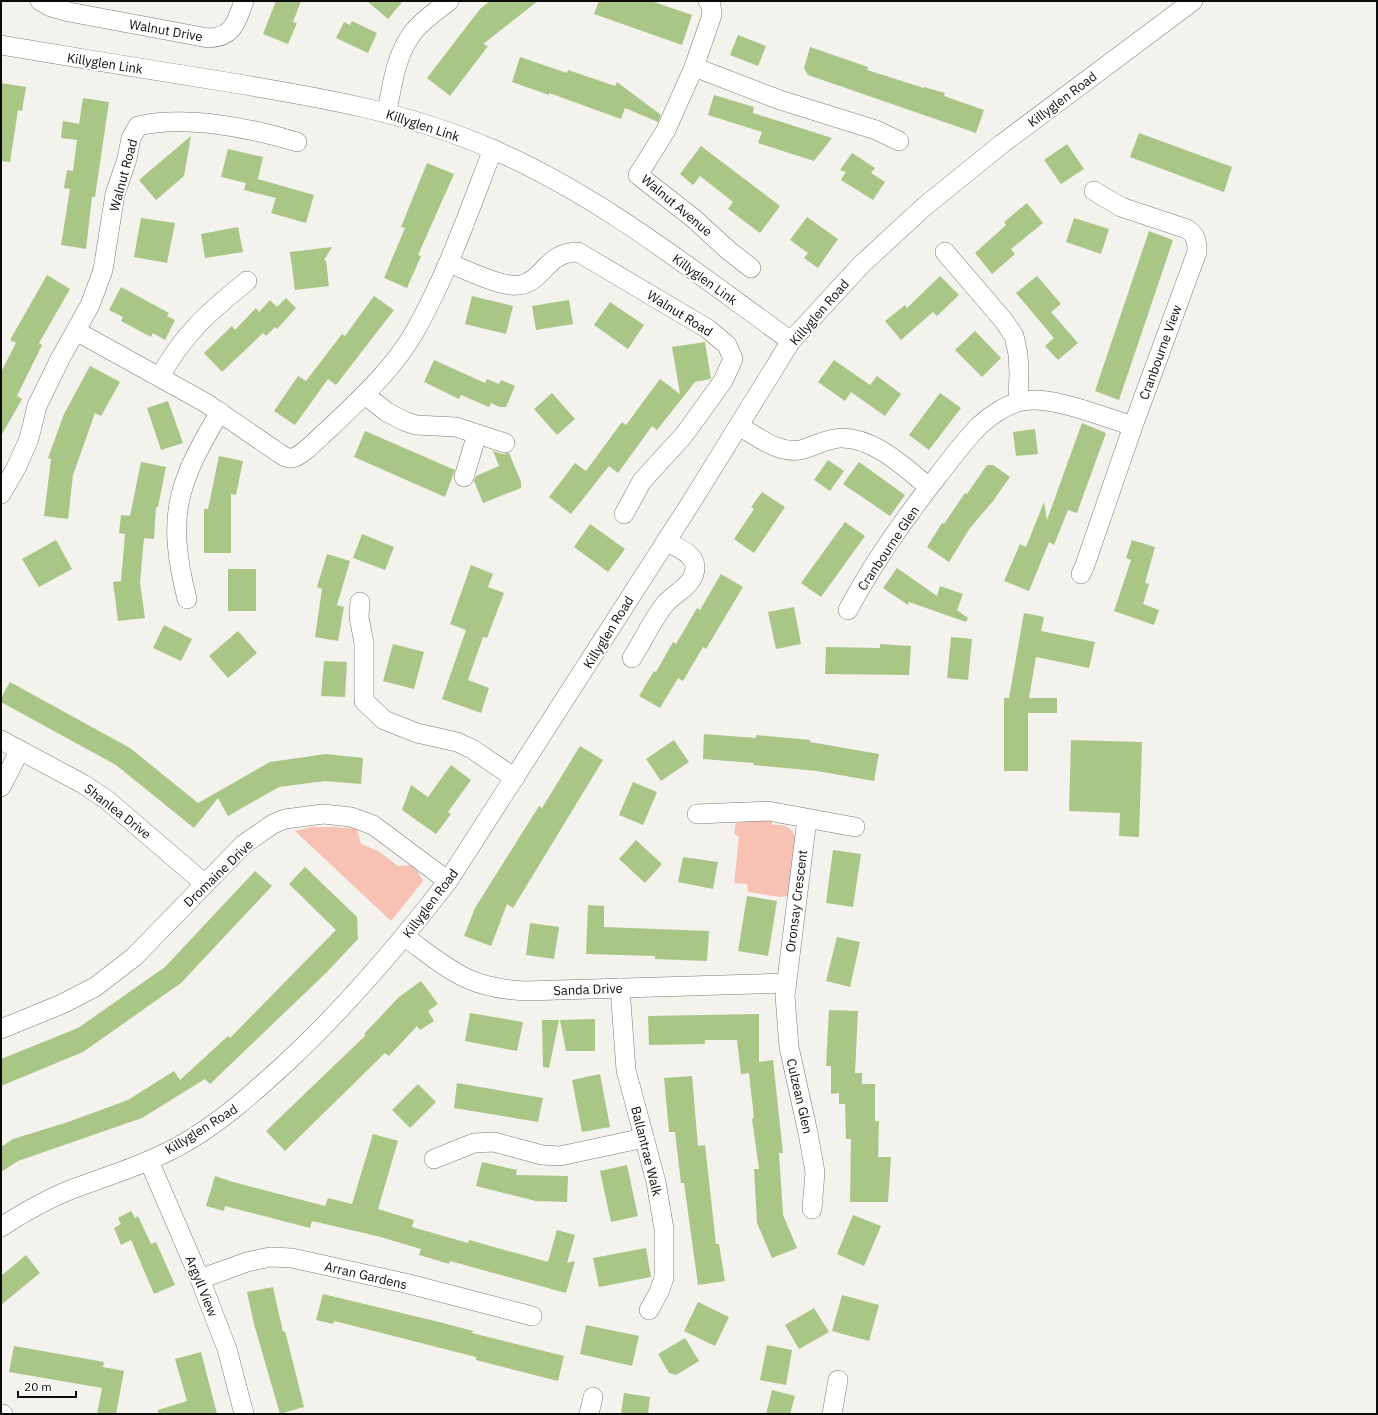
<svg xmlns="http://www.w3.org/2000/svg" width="1378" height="1415" font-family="'IBM Plex Sans',sans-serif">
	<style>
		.green { fill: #f7c1b3 }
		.building { fill: #a9c686 }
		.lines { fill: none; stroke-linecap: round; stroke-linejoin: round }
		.minor-casing { stroke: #7c7a75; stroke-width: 20 }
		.minor { stroke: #fff; stroke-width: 19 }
		.labels { text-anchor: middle; stroke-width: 4; stroke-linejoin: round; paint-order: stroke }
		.street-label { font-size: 13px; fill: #0c0b0a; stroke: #fff }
	</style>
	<rect width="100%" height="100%" fill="#f3f2ec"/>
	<!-- green -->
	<g class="green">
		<path d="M 773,818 L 772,825 C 784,824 792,826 796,839 L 788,896 L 780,897 L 748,892 L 747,884 L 734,883 L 739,837 L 734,833 L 736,823 Z"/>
		<path d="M 311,827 L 335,827 L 357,829 L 361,844 L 378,851 L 398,866 L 414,865 L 423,881 L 391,921 L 295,831 Z"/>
	</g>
	<!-- building -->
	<g class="building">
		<path d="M 276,1 L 301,1 L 293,22 L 297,23 L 288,44 L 263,34 Z"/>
		<path d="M 367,1 L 403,1 L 388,19 Z"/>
		<path d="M 490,1 L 538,1 L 483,44 L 488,46 L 450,96 L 427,78 L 480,9 Z"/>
		<path d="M 599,1 L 651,1 L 692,15 L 682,45 L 594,14 Z"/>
		<path d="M 352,21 L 377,33 L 368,53 L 336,38 L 344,22 L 350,25 Z"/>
		<path d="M 738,35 L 766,46 L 758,66 L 730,55 Z"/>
		<path d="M 810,47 L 868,67 L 867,70 L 924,88 L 924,87 L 945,93 L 944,96 L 984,110 L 976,133 L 808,75 L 804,68 Z"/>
		<path d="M 520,57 L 567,73 L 568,70 L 615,86 L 617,82 L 661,115 L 658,122 L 625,108 L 621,119 L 549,93 L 549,95 L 512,82 Z"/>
		<path d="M 1,83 L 26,87 L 22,111 L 18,110 L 10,162 L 1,161 Z"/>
		<path d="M 714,95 L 754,107 L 753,113 L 832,138 L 814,161 L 758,143 L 762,132 L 708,115 Z"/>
		<path d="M 83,98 L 109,102 L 95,197 L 92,197 L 86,249 L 61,245 L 70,189 L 64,188 L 67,170 L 73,171 L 77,140 L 61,138 L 63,121 L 79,124 Z"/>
		<path d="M 1139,133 L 1232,167 L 1224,192 L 1130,157 Z"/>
		<path d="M 191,136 L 184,176 L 156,200 L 139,180 Z"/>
		<path d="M 1067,144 L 1084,169 L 1061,184 L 1044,160 Z"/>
		<path d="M 701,146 L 780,206 L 760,233 L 728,209 L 733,202 L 700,176 L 693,185 L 680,174 Z"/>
		<path d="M 228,149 L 263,157 L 258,179 L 314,195 L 306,223 L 271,213 L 276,198 L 244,190 L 246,183 L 221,177 Z"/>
		<path d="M 852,153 L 875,168 L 871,173 L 885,182 L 873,200 L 841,180 L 846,172 L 840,170 Z"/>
		<path d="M 427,163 L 454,174 L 418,255 L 421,256 L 407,288 L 384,278 L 405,228 L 401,227 Z"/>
		<path d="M 1027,203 L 1043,223 L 1011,249 L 1015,254 L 992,274 L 975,253 L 1006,225 L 1004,222 Z"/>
		<path d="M 807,217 L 838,239 L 818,268 L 804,258 L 808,253 L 790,240 Z"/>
		<path d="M 141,218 L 175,223 L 167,263 L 134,257 Z"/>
		<path d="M 1074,218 L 1109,229 L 1101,254 L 1066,242 Z"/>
		<path d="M 238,227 L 243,252 L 205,258 L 201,234 Z"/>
		<path d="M 1149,231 L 1173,240 L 1119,400 L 1095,391 Z"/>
		<path d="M 332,247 L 324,260 L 326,261 L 329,286 L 295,290 L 290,252 Z"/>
		<path d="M 47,275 L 70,289 L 39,343 L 42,345 L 17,396 L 22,399 L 1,436 L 1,372 L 16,343 L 10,340 Z"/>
		<path d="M 940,276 L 959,295 L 937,316 L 933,312 L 901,340 L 885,321 L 905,305 L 907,308 Z"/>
		<path d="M 1037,276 L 1061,304 L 1051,312 L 1078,343 L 1058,360 L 1045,346 L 1054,338 L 1016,293 Z"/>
		<path d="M 121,287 L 169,313 L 167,316 L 175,320 L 165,340 L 153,333 L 151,337 L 121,321 L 123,317 L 109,310 Z"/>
		<path d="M 374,296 L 394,310 L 336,385 L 328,379 L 295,425 L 274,411 L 298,376 L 306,381 L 342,334 L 345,336 Z"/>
		<path d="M 472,296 L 513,306 L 506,334 L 465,324 Z"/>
		<path d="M 286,298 L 296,308 L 277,329 L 275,327 L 266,336 L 263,333 L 222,372 L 204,353 L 232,326 L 235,330 L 256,308 L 259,312 L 270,300 L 277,307 Z"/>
		<path d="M 569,300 L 573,324 L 536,330 L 532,306 Z"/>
		<path d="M 610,302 L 644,325 L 628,349 L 594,325 Z"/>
		<path d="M 975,331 L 1001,358 L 982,377 L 955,350 Z"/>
		<path d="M 705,342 L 711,379 L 695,382 L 657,430 L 652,426 L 618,473 L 609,466 L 571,514 L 549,497 L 575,463 L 586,471 L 622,422 L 626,425 L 660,379 L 680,394 L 672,347 Z"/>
		<path d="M 434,360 L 485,383 L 487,379 L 499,384 L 501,380 L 515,386 L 506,407 L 500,407 L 491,403 L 489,407 L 461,395 L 459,399 L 424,382 Z"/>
		<path d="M 834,360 L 870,385 L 877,376 L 901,394 L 885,416 L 851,392 L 845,401 L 818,382 Z"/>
		<path d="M 90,366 L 120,382 L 101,416 L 95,413 L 73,475 L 68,519 L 44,516 L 51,459 L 48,458 L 64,414 Z"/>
		<path d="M 552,393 L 575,419 L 557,435 L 534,409 Z"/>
		<path d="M 940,393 L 961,408 L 929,450 L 909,435 Z"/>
		<path d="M 168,401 L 183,443 L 161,450 L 147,408 Z"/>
		<path d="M 1082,423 L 1106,433 L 1077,513 L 1068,510 L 1054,545 L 1049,542 L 1029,591 L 1004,581 L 1020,544 L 1026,547 L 1044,502 L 1047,520 Z"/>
		<path d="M 1035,429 L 1038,454 L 1016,456 L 1013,432 Z"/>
		<path d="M 365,431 L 455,470 L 445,497 L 354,457 Z"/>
		<path d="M 493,451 L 502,454 L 509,453 L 521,482 L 521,488 L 483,503 L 474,481 L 476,476 L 499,466 Z"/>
		<path d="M 219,456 L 243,461 L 236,495 L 231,494 L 231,553 L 204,553 L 204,509 L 208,509 Z"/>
		<path d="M 828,460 L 844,471 L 830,491 L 814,480 Z"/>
		<path d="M 141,462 L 166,467 L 158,507 L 156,507 L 154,539 L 144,538 L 140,583 L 145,618 L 118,621 L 113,582 L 121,581 L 125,534 L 119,533 L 121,515 L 130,516 Z"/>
		<path d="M 859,462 L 905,495 L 890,516 L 843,484 Z"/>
		<path d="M 987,465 L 993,465 L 1010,477 L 993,501 L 970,528 L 949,562 L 927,547 L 942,523 L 944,524 L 965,493 L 967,494 Z"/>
		<path d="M 762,492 L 785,507 L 754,553 L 734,539 L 754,509 L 751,507 Z"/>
		<path d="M 845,522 L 865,536 L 821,597 L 801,583 Z"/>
		<path d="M 590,524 L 625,549 L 608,572 L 574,547 Z"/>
		<path d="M 362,534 L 394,547 L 385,570 L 353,558 Z"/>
		<path d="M 56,540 L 72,569 L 39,587 L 22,559 Z"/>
		<path d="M 1132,540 L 1155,547 L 1145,583 L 1149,584 L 1143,604 L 1159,610 L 1154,625 L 1114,611 L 1131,560 L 1126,558 Z"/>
		<path d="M 327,554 L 350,561 L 337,605 L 344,607 L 338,641 L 315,637 L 322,589 L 317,587 Z"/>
		<path d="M 471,565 L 493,574 L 488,587 L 504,593 L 487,638 L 483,637 L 468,680 L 489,688 L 481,713 L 442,699 L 466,630 L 450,624 Z"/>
		<path d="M 897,568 L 937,596 L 940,586 L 963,594 L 957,610 L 968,618 L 966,622 L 909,602 L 908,605 L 883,588 Z"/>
		<rect x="228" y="569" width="28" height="42"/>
		<path d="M 721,574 L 743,587 L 706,649 L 703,647 L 683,681 L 678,678 L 660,708 L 639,696 L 654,671 L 656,672 L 673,642 L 676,644 L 697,608 L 700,610 Z"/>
		<path d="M 794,607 L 801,644 L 776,649 L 768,612 Z"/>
		<path d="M 1024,613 L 1044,617 L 1041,631 L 1095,642 L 1089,668 L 1036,657 L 1029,698 L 1057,698 L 1057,713 L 1028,713 L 1028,771 L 1004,771 L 1004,698 L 1009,698 Z"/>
		<path d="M 164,625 L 192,639 L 181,661 L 153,648 Z"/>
		<path d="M 238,631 L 257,653 L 228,678 L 209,656 Z"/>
		<path d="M 951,637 L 972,639 L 968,680 L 947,678 Z"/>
		<path d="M 393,644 L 424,652 L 414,689 L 383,681 Z"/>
		<path d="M 880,644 L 911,646 L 909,675 L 825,674 L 826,647 L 880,648 Z"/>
		<path d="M 324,661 L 347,662 L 345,697 L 321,696 Z"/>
		<path d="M 10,682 L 130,748 L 198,803 L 270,762 L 326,754 L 363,758 L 361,784 L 325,781 L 279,787 L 228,816 L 218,798 L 194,828 L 116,765 L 1,702 L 1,698 Z"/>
		<path d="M 704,734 L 756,738 L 756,735 L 810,740 L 810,742 L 879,754 L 874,781 L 817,771 L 753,765 L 754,763 L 703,759 Z"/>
		<path d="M 674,740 L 689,762 L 661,781 L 646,759 Z"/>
		<path d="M 1071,740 L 1142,742 L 1139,837 L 1119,836 L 1120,813 L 1069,811 Z"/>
		<path d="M 580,746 L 603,760 L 513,908 L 507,904 L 491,946 L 464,936 L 475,908 L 539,806 L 542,808 Z"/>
		<path d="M 451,765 L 471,780 L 448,812 L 451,814 L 436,834 L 402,810 L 411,785 L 428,797 Z"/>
		<path d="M 633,782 L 657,792 L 643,825 L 619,815 Z"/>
		<path d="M 636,840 L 662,864 L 645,883 L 619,859 Z"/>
		<path d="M 833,850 L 861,854 L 853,907 L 826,903 Z"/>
		<path d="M 683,857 L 718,862 L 713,889 L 678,882 Z"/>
		<path d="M 305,867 L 357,917 L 358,939 L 326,973 L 210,1084 L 205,1079 L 142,1118 L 18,1161 L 1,1172 L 1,1147 L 13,1139 L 68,1122 L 128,1100 L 174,1071 L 180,1080 L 228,1036 L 230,1038 L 336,930 L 289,884 Z"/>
		<path d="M 255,871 L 272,886 L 181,983 L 83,1052 L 1,1086 L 1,1059 L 78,1028 L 165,967 Z"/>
		<path d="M 747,896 L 777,901 L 768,956 L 738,951 Z"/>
		<path d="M 588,905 L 604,906 L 604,927 L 709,931 L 707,961 L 655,959 L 655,956 L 586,954 Z"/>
		<path d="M 530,923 L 559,927 L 554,959 L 526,955 Z"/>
		<path d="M 837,937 L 860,942 L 850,987 L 826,981 Z"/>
		<path d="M 421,981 L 438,1004 L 428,1011 L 434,1021 L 420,1030 L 417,1026 L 389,1056 L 385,1053 L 285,1151 L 266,1131 L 366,1035 L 364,1034 L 399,997 Z"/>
		<path d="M 829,1010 L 858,1011 L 855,1073 L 862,1073 L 862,1084 L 875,1084 L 875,1121 L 879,1121 L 878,1157 L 891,1157 L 888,1202 L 850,1202 L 851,1139 L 846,1139 L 845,1104 L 839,1104 L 839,1093 L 831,1094 L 831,1066 L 826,1066 Z"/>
		<path d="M 470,1013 L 523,1022 L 517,1051 L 465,1041 Z"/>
		<path d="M 759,1014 L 759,1062 L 773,1060 L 783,1153 L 779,1153 L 783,1215 L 797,1248 L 772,1258 L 757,1223 L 754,1169 L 759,1169 L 752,1119 L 754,1118 L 749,1073 L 741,1074 L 737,1040 L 705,1040 L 705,1044 L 649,1045 L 648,1016 Z"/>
		<path d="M 595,1019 L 595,1051 L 566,1051 L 560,1020 Z"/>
		<path d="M 542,1020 L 559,1020 L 549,1068 L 543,1067 Z"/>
		<path d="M 600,1074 L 610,1127 L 582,1132 L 572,1080 Z"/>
		<path d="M 692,1076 L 698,1146 L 705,1145 L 716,1244 L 719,1244 L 725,1281 L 698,1285 L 684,1183 L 681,1183 L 675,1132 L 669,1132 L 664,1078 Z"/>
		<path d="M 457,1083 L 543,1098 L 538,1122 L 454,1108 Z"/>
		<path d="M 418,1084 L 436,1102 L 410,1128 L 392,1110 Z"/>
		<path d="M 373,1134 L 398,1141 L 378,1209 L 414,1220 L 412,1227 L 468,1243 L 469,1240 L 548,1262 L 557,1230 L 575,1235 L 567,1263 L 575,1261 L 566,1293 L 450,1261 L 449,1264 L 419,1255 L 421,1249 L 377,1236 L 312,1221 L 310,1228 L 225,1206 L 224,1211 L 206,1206 L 215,1176 L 233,1182 L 325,1206 L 328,1198 L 352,1204 Z"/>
		<path d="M 482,1162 L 517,1170 L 516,1175 L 568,1176 L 567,1202 L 536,1201 L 476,1186 Z"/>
		<path d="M 627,1165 L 638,1216 L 611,1222 L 600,1171 Z"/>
		<path d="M 131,1211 L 135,1218 L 138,1216 L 151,1244 L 156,1242 L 175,1285 L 154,1294 L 131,1240 L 121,1245 L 114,1228 L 121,1224 L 118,1218 Z"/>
		<path d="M 853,1215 L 881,1226 L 864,1266 L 837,1254 Z"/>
		<path d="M 646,1248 L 651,1277 L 599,1287 L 593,1258 Z"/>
		<path d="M 26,1255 L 40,1273 L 1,1305 L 1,1276 Z"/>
		<path d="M 273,1287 L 283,1332 L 285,1331 L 304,1407 L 280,1414 L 254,1324 L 247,1292 Z"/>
		<path d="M 323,1294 L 439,1322 L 473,1331 L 472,1333 L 564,1356 L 558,1381 L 476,1360 L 476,1357 L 362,1328 L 334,1321 L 333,1324 L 316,1320 Z"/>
		<path d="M 842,1295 L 879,1305 L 869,1341 L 832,1331 Z"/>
		<path d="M 698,1302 L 729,1317 L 715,1346 L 684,1331 Z"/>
		<path d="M 814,1308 L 829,1332 L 799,1349 L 785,1325 Z"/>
		<path d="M 586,1325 L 639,1336 L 632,1366 L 580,1354 Z"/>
		<path d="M 685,1338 L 699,1361 L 676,1375 L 669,1373 L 658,1354 Z"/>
		<path d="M 767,1345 L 792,1350 L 786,1385 L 760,1380 Z"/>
		<path d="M 14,1346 L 104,1362 L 103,1367 L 124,1371 L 116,1414 L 97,1414 L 102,1388 L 9,1372 Z"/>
		<path d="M 201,1352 L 217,1414 L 158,1414 L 158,1410 L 187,1401 L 175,1359 Z"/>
		<path d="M 772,1390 L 795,1396 L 790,1414 L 766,1414 Z"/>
		<path d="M 624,1393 L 650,1397 L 648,1414 L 621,1414 Z"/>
	</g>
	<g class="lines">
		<defs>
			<g id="minor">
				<path d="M 40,1 L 51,7 L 69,12 L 208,38 C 234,37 236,22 244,1"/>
				<path d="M 708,1 L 711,5 L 712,15 L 694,67 L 666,130 L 638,175 L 693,218 L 728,250 L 751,268"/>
				<path d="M 1,45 C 76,58 152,70 227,82 C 318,97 409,112 494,150 C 602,197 696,273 791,341"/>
				<path d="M 694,67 L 780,100 L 876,130 L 899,141"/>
				<path d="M 387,112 C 392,85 396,53 414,31 C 424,19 438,10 449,1"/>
				<path d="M 945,252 L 1004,321 L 1014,336 L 1018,354 L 1019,373 L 1018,402"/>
				<path d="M 449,263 C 467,270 502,288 520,285 C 545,280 546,252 578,252 L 708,329 L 727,345 L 733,359 L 723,381 L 684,435 L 642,481 L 624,514"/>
				<path d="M 76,331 L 206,403 L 276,451 C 281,454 286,459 292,458 C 303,456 321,435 330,428 C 360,399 393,369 414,333 C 447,275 469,211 493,149"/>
				<path d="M 160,377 C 183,334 210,311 247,281"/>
				<path d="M 365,395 L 387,412 L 404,421 L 416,425 L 456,427 L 505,443"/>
				<path d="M 739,426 C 758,437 781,456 804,449 C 817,445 829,438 842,438 C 875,438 905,468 929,487"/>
				<path d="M 464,477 L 477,434"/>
				<path d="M 1,494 L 16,468 L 29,439 L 37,406 L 60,359 L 90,305 L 103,270 L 115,194 L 127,159 L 131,138 L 138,126 C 186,115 251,128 297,142"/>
				<path d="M 1081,574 L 1085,565 L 1133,426 L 1197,252 C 1197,241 1196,235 1187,229 L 1121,207 L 1094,191"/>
				<path d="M 187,599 C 166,515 177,484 220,412"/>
				<path d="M 360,602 L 359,617 L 364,643 L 364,701 L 384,720 L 417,733 L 457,742 L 472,749 L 515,778"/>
				<path d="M 848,610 C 873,563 904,519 937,477 C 951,459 964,441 980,425 C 990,416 1005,406 1018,402 C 1047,393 1103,417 1133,426"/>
				<path d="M 632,658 C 643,641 653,618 666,603 C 676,592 696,584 695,566 C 694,553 676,547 666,541"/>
				<path d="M 1,740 L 83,784 L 107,800 L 205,884"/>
				<path d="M 1,787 L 20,750"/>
				<path d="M 697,814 L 768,811 L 855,827"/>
				<path d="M 807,819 L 785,996 L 789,1047 L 808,1133 L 815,1172 L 812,1209"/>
				<path d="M 405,937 C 449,969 467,988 525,991 L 785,983"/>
				<path d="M 620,988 L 626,1070 L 656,1182 L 664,1229 L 664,1278 L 659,1292 L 649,1310"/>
				<path d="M 1,1029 L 62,1004 L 95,987 L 134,957 L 244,844 L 273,824 L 285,819 L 323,814 L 351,817 L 373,825 L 448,881"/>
				<path d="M 434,1159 L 474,1143 L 494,1142 L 542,1155 L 560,1156 L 644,1138"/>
				<path d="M 149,1161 L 200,1279 L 227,1349 L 244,1414"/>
				<path d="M 1,1227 C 23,1213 45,1200 70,1190 C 107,1176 144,1165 179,1146 C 219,1124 252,1094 286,1063 C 346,1007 398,946 448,881 L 692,501 L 791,341 L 861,265 L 925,206 L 1003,143 L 1193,1"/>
				<path d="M 200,1279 L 247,1262 L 270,1257 L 292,1258 L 409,1284 L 532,1316"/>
				<path d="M 1,1414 L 3,1414"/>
				<path d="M 589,1414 L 593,1397"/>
				<path d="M 832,1414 L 838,1380"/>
			</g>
		</defs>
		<!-- minor casing -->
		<use href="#minor" class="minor-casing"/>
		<!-- minor -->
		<use href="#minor" class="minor"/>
	</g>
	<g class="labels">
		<!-- street labels -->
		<g class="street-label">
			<text transform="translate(166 30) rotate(10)" y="5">Walnut Drive</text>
			<text transform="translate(105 63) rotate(9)" y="5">Killyglen Link</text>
			<text transform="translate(1062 99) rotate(-37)" y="5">Killyglen Road</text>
			<text transform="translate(423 125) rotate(18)" y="5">Killyglen Link</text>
			<text transform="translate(123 175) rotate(-75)" y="5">Walnut Road</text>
			<text transform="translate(677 205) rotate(40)" y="5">Walnut Avenue</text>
			<text transform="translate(705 279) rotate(36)" y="5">Killyglen Link</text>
			<text transform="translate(819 312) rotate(-49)" y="5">Killyglen Road</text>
			<text transform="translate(680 313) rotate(32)" y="5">Walnut Road</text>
			<text transform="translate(1160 352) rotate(-70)" y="5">Cranbourne View</text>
			<text transform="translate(888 548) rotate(-56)" y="5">Cranbourne Glen</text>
			<text transform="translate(608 632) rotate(-58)" y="5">Killyglen Road</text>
			<text transform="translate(118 811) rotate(38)" y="5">Shanlea Drive</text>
			<text transform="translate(218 873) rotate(-44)" y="5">Dromaine Drive</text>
			<text transform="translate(796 901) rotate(-83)" y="5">Oronsay Crescent</text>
			<text transform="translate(430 903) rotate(-53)" y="5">Killyglen Road</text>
			<text transform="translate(588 989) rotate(-2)" y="5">Sanda Drive</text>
			<text transform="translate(800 1096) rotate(77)" y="5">Culzean Glen</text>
			<text transform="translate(201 1129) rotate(-32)" y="5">Killyglen Road</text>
			<text transform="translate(647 1151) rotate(76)" y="5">Ballantrae Walk</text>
			<text transform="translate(366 1275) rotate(13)" y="5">Arran Gardens</text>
			<text transform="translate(202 1286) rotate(68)" y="5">Argyll View</text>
		</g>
	</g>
	<!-- border -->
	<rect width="1378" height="1415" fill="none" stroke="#0c0b0a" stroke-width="4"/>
	<!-- scale -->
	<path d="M18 1391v6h58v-6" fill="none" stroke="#0c0b0a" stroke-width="2"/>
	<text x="24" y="1391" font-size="12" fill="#0c0b0a" stroke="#ffffff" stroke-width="3" paint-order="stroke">20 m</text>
</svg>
